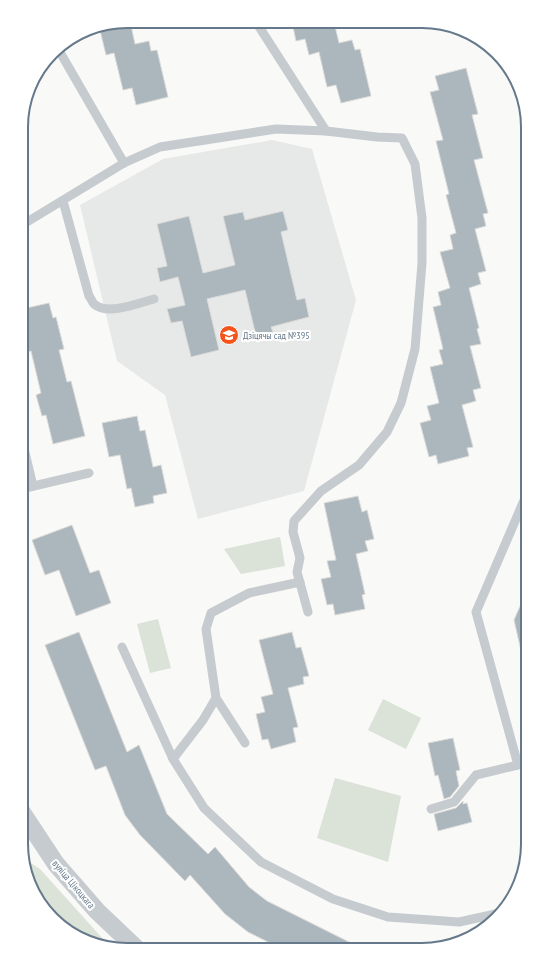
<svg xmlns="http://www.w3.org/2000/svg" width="549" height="971" font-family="'PT Sans Narrow',sans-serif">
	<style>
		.built { fill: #e7e8e8 }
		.green { fill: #dbe2d7 }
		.building { fill: #acb6bd; stroke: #dbdbd9 }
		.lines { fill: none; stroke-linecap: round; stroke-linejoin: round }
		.service { stroke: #c6cbcf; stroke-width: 9 }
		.minor { stroke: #c6cbcf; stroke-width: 18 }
		.labels { text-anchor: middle; stroke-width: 4; stroke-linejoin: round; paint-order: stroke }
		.poi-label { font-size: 10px; fill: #65798b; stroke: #fff; text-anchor: start }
		.street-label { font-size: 10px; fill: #65798b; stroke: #fff }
		.rim { fill: none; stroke: #65798b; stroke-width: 2 }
	</style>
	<rect width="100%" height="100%" fill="#f9f9f7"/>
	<!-- built -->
	<path class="built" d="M 272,140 L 312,149 L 356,300 L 304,491 L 198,519 L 165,395 L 117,361 L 80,205 L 163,159 Z"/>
	<!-- green -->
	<g class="green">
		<path d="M 280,537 L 285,566 L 241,574 L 224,549 Z"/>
		<path d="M 158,619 L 171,668 L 150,673 L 137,624 Z"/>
		<path d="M 383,699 L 421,718 L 406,749 L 368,730 Z"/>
		<path d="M 335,778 L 401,796 L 388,862 L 317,838 Z"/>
		<path d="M 23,858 L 40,869 L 112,949 L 62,928 L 27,879 Z"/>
	</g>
	<!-- building -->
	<g class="building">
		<path d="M 127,21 L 130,21 L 135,44 L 149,41 L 151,51 L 157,50 L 168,97 L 136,105 L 132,88 L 123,90 L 114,53 L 106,55 L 99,26 Z"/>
		<path d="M 292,22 L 334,22 L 339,43 L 352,40 L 355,50 L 360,49 L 371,96 L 341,103 L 336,85 L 327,87 L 319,52 L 309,55 L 305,39 L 296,41 Z"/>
		<path d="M 466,68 L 478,114 L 472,115 L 483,158 L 474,160 L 488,213 L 483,214 L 486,226 L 475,229 L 486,271 L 478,273 L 481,284 L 469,288 L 479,328 L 477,329 L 481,344 L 470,346 L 481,388 L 473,390 L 476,401 L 462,405 L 473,447 L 467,448 L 469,456 L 438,464 L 436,455 L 429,457 L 420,423 L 431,420 L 427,406 L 439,403 L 430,367 L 443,364 L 439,350 L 443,349 L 433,307 L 441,305 L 438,292 L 450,288 L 440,252 L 453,249 L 450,235 L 456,233 L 446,195 L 449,194 L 436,141 L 443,140 L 430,92 L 439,90 L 435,76 Z"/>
		<path d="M 283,211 L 288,230 L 281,232 L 297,300 L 305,298 L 309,317 L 271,327 L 273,332 L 256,336 L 245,290 L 207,299 L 219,350 L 191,357 L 182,321 L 171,323 L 167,309 L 185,305 L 178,277 L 160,282 L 157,268 L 167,266 L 157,224 L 189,216 L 203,273 L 235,265 L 223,216 L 243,212 L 245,220 Z"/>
		<path d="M 49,303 L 53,318 L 56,317 L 64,349 L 59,350 L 67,382 L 71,381 L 85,436 L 53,444 L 46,415 L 42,416 L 36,395 L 41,393 L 31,351 L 26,352 L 22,333 L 27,332 L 22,309 Z"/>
		<path d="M 137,416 L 140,431 L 145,430 L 153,467 L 161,465 L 167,493 L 153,496 L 154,503 L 135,507 L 131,488 L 127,489 L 120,455 L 109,457 L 102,423 Z"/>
		<path d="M 358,496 L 362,512 L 367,510 L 374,539 L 365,541 L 368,551 L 356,554 L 365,594 L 362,595 L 365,609 L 335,615 L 333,604 L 327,605 L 321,579 L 331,577 L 327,561 L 336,560 L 324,503 Z"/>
		<path d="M 72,525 L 90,573 L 99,570 L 111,603 L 76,616 L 59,570 L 45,575 L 32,540 Z"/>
		<path d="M 528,588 L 528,654 L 522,655 L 514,620 Z"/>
		<path d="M 79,632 L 127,752 L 139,745 L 167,814 L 208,854 L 215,847 L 249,887 L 267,901 L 365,950 L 284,950 L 248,932 L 225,914 L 190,875 L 185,881 L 140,835 L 125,815 L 106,766 L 95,770 L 45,645 Z"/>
		<path d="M 292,632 L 296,648 L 301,647 L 309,676 L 303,677 L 304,684 L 288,688 L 298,727 L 293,728 L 296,742 L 271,749 L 268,739 L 262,740 L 256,714 L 265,712 L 261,697 L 273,694 L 259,640 Z"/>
		<path d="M 453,738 L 460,770 L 456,771 L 459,786 L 450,797 L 444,799 L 438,775 L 435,776 L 428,743 Z"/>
		<path d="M 463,801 L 463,804 L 467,803 L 472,822 L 438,831 L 434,814 L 456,808 Z"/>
	</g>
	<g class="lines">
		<!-- service -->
		<g class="service">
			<path d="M 256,22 L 326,131"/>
			<path d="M 57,47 L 124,163"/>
			<path d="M 514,80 L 516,86 L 522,91"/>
			<path d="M 63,201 L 89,296 C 91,298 92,302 94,304 C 108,316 138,303 154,299"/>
			<path d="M 22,225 L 124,163 L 160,147 L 276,129 L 326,131 L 377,137 L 402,138 L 415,164 L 422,218 L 422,263 L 415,349 L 401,403 L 387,432 L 359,465 L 321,491 L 294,521 L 293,532 L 300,558 L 297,572 L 308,612"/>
			<path d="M 21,436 L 33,486"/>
			<path d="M 21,489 L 89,473"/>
			<path d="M 122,647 L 173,759 L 204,808 L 261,862 L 333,899 L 388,917 L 459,922 L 500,913"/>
			<path d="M 245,743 L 216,698 L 206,629 L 211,613 L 249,593 L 300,582"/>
			<path d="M 173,759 L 203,720 L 216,698"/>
			<path d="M 431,809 L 454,802 L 476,775 L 518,765 L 476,612 L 528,491"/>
		</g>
		<!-- minor -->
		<path class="minor" d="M 21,811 L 56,864 L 97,911 L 137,949"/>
	</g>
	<!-- icons -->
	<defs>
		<symbol id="school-disc" viewBox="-11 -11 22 22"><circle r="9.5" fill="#f4531c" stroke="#fff"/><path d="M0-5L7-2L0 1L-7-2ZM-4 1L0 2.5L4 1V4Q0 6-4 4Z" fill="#fff"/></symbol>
	</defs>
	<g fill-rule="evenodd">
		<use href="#school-disc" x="218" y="324" width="22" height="22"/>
	</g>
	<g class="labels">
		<!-- poi labels -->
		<g class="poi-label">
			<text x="243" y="339">Дзіцячы сад №395</text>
		</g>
		<!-- street labels -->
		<g class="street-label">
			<text transform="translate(74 884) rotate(50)" y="4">вуліца Цікоцкага</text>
		</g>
	</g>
	<!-- crop -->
	<path d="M0 0H549V971H0ZM127 28H422A99 99 0 0 1 521 127V844A99 99 0 0 1 422 943H127A99 99 0 0 1 28 844V127A99 99 0 0 1 127 28Z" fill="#fff" fill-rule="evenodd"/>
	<path class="rim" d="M127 28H422A99 99 0 0 1 521 127V844A99 99 0 0 1 422 943H127A99 99 0 0 1 28 844V127A99 99 0 0 1 127 28Z"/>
</svg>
